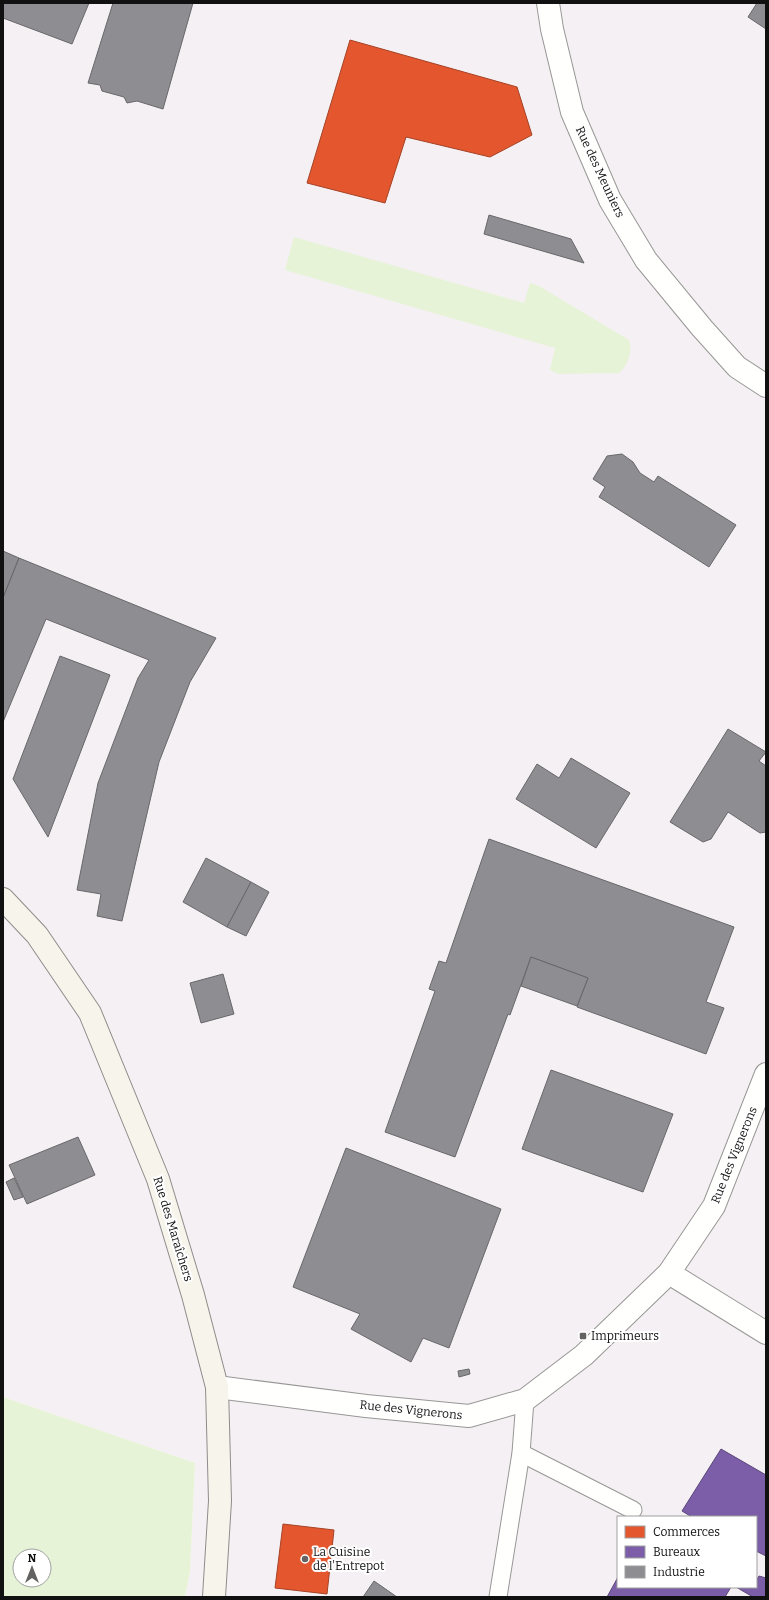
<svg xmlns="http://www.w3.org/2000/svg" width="769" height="1600" font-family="Bitter,serif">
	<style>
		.industrial { fill: #f5f0f3; fill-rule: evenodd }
		.green { fill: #e7f3d7; fill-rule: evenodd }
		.shops { fill: #e4572e; stroke: #a54225 }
		.offices { fill: #7b5ea7; stroke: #5b477a }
		.industry { fill: #8d8d92; stroke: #68686b }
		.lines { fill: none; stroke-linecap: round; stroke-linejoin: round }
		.lane-casing { stroke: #979795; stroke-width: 19 }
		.street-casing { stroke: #979795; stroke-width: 24 }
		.secondary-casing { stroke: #8e8d8b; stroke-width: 24 }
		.lane { stroke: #fffffe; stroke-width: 17 }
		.street { stroke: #fffffe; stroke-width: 22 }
		.secondary { stroke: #f6f4eb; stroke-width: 22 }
		.poi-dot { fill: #646362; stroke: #fff; stroke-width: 1.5 }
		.labels { text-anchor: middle; stroke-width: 4; stroke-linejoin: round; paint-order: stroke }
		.street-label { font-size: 12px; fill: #111; stroke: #fff }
		.poi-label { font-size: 12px; fill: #111; stroke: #fff; text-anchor: start }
	</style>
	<rect width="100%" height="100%" fill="#fdfcf7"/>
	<!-- industrial -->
	<path class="industrial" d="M 3,3 L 766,3 L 766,1597 L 185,1597 L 190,1572 L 195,1463 L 3,1397 ZM 618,1517 L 756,1517 L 756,1587 L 618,1587 Z"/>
	<!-- green -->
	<g class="green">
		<path d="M 294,237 L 524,303 L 530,283 L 539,286 L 629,340 C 633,352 628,365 619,373 L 558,374 L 550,370 L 555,348 L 285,270 Z"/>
		<path d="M 3,1397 L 195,1463 L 190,1572 L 185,1597 L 3,1597 ZM 20,1556 L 44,1556 L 44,1580 L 20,1580 Z"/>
	</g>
	<!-- shops -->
	<g class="shops">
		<path d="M 350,40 L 517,87 L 532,135 L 490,157 L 406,137 L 385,203 L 307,183 Z"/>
		<path d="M 283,1524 L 334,1530 L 327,1594 L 275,1588 Z"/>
	</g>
	<!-- offices -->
	<g class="offices">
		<path d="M 721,1449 L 766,1475 L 766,1556 L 756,1551 L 756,1517 L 692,1517 L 682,1511 Z"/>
		<path d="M 759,1576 L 766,1578 L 766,1597 L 753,1597 L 736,1587 L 756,1587 L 756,1581 Z"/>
		<path d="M 618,1577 L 618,1587 L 731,1587 L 725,1597 L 607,1597 Z"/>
	</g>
	<!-- industry -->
	<g class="industry">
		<path d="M 3,3 L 89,3 L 72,44 L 3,18 Z"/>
		<path d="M 113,3 L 193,3 L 163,109 L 137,101 L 127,103 L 124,97 L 102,91 L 100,85 L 88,83 Z"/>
		<path d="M 757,3 L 766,3 L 766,29 L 748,17 Z"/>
		<path d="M 489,215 L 571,239 L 584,263 L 484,234 Z"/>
		<path d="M 622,454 L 633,462 L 640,473 L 654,482 L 658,476 L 736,525 L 709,567 L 599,497 L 605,487 L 593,479 L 607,456 Z"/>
		<path d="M 3,551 L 19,558 L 3,598 Z"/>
		<path d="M 19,558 L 216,638 L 190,682 L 159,762 L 122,921 L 97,916 L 101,894 L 77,890 L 98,783 L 138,678 L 149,660 L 46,619 L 3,722 L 3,598 Z"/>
		<path d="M 60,656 L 110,675 L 48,837 L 13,779 Z"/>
		<path d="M 728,729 L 766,752 L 759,761 L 766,766 L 766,832 L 760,833 L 728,812 L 711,839 L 703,842 L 670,822 Z"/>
		<path d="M 571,758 L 630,793 L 596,848 L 516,799 L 537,764 L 559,778 Z"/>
		<path d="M 489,839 L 734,927 L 706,1002 L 724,1008 L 706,1054 L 577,1007 L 588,978 L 531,957 L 510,1015 L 508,1014 L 455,1157 L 385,1132 L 435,991 L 429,989 L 439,961 L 446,963 Z"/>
		<path d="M 206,858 L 251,882 L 227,927 L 183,902 Z"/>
		<path d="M 251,882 L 269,892 L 246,936 L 227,927 Z"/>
		<path d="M 531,957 L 588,978 L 577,1006 L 521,986 Z"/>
		<path d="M 223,974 L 234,1014 L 201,1023 L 190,983 Z"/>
		<path d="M 551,1070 L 673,1114 L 643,1192 L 522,1149 Z"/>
		<path d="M 78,1137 L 95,1175 L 27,1204 L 9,1165 Z"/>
		<path d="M 346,1148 L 501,1209 L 449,1348 L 423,1338 L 411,1362 L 351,1329 L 360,1314 L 293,1287 Z"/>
		<path d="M 14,1178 L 23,1197 L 14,1200 L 6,1182 Z"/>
		<path d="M 469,1369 L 470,1374 L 459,1377 L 458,1371 Z"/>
		<path d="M 374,1581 L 397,1597 L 363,1597 Z"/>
	</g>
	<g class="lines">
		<defs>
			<g id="lane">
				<path d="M 521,1453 L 633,1510"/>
				<path d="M 498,1597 L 521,1453 L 525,1400"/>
			</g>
			<g id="street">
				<path d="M 548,3 L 552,29 L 572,112 L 610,200 L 646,260 L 702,328 L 737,367 L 766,386"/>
				<path d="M 669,1273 L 766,1333"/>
				<path d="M 217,1387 L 366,1406 L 469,1416 L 525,1400 L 584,1355 L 669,1273 L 714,1206 L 766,1074"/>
			</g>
			<path id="secondary" d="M 3,899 L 37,935 L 90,1013 L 158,1179 L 193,1295 L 217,1387 L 220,1501 L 214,1597"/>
		</defs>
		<!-- lane casing -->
		<use href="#lane" class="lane-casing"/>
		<!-- street casing -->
		<use href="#street" class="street-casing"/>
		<!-- secondary casing -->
		<use href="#secondary" class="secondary-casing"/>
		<!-- lane -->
		<use href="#lane" class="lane"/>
		<!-- street -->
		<use href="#street" class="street"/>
		<!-- secondary -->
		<use href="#secondary" class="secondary"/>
	</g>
	<!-- markers -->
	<g class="poi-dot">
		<rect x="579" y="1332" width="8" height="8" rx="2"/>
		<circle cx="305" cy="1559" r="4"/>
	</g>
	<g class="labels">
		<!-- street labels -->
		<g class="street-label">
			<text transform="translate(600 172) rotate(65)" y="4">Rue des Meuniers</text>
			<text transform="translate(734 1155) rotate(-68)" y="4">Rue des Vignerons</text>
			<text transform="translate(173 1229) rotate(73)" y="4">Rue des Maraîchers</text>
			<text transform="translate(411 1410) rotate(6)" y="4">Rue des Vignerons</text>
		</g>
		<!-- poi labels -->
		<g class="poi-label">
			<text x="591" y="1340">Imprimeurs</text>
			<text x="313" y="1556">La Cuisine<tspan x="313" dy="14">de l'Entrepot</tspan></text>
		</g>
	</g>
	<!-- border -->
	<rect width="769" height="1600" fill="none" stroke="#111111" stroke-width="8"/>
	<!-- legend -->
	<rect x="617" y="1516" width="140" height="72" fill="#ffffff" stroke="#a0a0a0"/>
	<rect x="625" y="1526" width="20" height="12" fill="#e4572e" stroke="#a0a0a0"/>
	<text x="653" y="1536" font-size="12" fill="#111111">Commerces</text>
	<rect x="625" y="1546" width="20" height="12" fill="#7b5ea7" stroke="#a0a0a0"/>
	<text x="653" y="1556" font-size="12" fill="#111111">Bureaux</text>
	<rect x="625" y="1566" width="20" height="12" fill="#8d8d92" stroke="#a0a0a0"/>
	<text x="653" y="1576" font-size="12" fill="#111111">Industrie</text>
	<!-- north arrow -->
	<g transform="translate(32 1568)"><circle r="19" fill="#ffffff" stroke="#a0a0a0"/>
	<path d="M0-3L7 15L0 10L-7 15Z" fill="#646362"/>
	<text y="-6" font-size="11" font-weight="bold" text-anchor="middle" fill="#111111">N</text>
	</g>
</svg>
